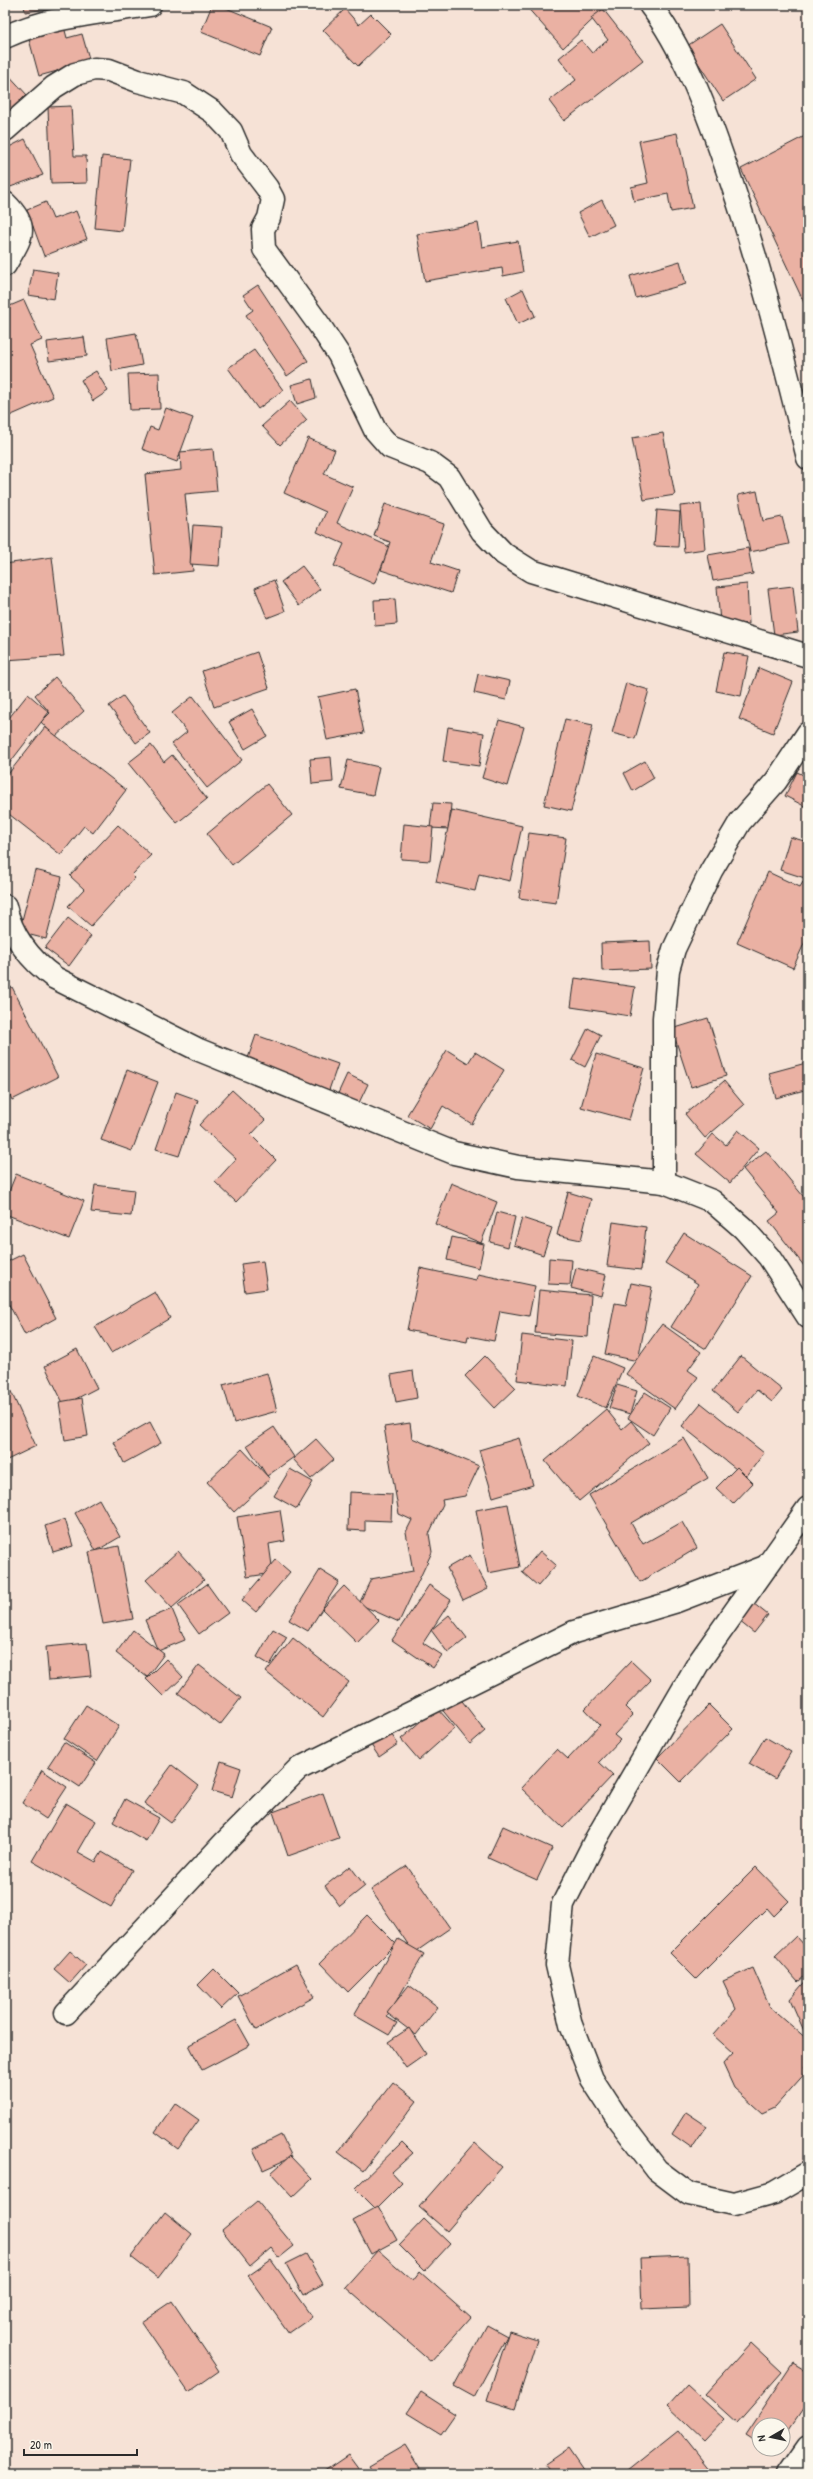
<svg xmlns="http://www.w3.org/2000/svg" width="813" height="2479" font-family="'Patrick Hand',sans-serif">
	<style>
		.building { fill: #eab1a3; stroke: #2b2b2b }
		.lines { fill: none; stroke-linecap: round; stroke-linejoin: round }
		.minor-casing { stroke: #2b2b2b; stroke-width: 25 }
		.tertiary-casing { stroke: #2b2b2b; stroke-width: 25 }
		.minor { stroke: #fbf7ec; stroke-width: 22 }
		.tertiary { stroke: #fbf7ec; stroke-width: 22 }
	</style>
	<rect width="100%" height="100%" fill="#f6e2d6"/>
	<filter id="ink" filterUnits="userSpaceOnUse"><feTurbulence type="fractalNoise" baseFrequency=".025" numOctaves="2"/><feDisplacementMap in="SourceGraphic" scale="8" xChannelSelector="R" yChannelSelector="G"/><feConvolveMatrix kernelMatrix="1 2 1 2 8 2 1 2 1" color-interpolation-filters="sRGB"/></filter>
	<g filter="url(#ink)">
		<!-- building -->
		<g class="building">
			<path d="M 24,5 L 77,5 L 25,12 Z"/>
			<path d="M 212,5 L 219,5 L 272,27 L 260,56 L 201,32 Z"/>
			<path d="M 525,5 L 608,5 L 563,48 Z"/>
			<path d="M 345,9 L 359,25 L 371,14 L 391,34 L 358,66 L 323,30 Z"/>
			<path d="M 603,9 L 643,60 L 564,121 L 549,101 L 576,80 L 559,58 L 581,40 L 592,53 L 608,40 L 591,18 Z"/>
			<path d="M 63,23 L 67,38 L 82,34 L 90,62 L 39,76 L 27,32 Z"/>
			<path d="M 720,24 L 756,79 L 723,101 L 687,46 Z"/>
			<path d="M 5,71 L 28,96 L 5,117 Z"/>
			<path d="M 71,106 L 74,156 L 86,156 L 87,183 L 51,184 L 48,107 Z"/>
			<path d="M 677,133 L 693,208 L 671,212 L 668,194 L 634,201 L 631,187 L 648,183 L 639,141 Z"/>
			<path d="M 805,136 L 808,142 L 807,309 L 741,169 Z"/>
			<path d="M 25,139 L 43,175 L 5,189 L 5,149 Z"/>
			<path d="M 102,156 L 130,159 L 122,231 L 95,228 Z"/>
			<path d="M 602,200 L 614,225 L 590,237 L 578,213 Z"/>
			<path d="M 46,202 L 53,219 L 76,211 L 87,239 L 44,256 L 27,210 Z"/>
			<path d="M 478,223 L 482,247 L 518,241 L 523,272 L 503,276 L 502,268 L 425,281 L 417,234 Z"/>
			<path d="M 680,261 L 686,284 L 636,298 L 630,276 Z"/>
			<path d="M 33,269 L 58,273 L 54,299 L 28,295 Z"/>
			<path d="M 258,285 L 308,361 L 287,376 L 246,315 L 253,310 L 243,295 Z"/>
			<path d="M 523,289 L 535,316 L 518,324 L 506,298 Z"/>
			<path d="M 24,300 L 42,340 L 30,345 L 53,397 L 7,417 L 5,329 L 7,328 L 5,308 Z"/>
			<path d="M 136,333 L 142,365 L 112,371 L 107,338 Z"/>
			<path d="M 84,337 L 87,356 L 49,361 L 47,342 Z"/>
			<path d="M 254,350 L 283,390 L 258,409 L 228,368 Z"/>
			<path d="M 96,371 L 108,391 L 93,401 L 81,380 Z"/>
			<path d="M 159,373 L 160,409 L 130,410 L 128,374 Z"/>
			<path d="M 312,379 L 316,398 L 297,404 L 291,385 Z"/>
			<path d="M 290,401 L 307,420 L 280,445 L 262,426 Z"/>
			<path d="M 166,408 L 193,418 L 177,462 L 142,449 L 150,427 L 158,430 Z"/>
			<path d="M 663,433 L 675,495 L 644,500 L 632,438 Z"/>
			<path d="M 308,438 L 335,450 L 324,474 L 353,487 L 337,523 L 390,547 L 374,584 L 334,566 L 344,544 L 317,532 L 326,512 L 284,493 Z"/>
			<path d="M 213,449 L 217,491 L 185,494 L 193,571 L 155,575 L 145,474 L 181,470 L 180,452 Z"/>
			<path d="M 757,491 L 763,521 L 782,517 L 789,544 L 750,552 L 738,495 Z"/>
			<path d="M 385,504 L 444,524 L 431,562 L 458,571 L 451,593 L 381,570 L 390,542 L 374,536 Z"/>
			<path d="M 701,504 L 705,549 L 684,552 L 680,506 Z"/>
			<path d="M 657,510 L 680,512 L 678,547 L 654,546 Z"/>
			<path d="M 193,525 L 222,527 L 219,566 L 190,564 Z"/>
			<path d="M 748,548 L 753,574 L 713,581 L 708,555 Z"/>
			<path d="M 52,557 L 64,656 L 5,660 L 5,564 Z"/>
			<path d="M 302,566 L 320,589 L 299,606 L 281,582 Z"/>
			<path d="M 274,580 L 285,611 L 267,618 L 255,588 Z"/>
			<path d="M 747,584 L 749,624 L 720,622 L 717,587 Z"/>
			<path d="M 793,586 L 798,632 L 774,635 L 768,589 Z"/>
			<path d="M 395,599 L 397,624 L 375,626 L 374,600 Z"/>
			<path d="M 257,652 L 269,688 L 214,707 L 202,671 Z"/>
			<path d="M 724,652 L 749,656 L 741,696 L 716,691 Z"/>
			<path d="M 759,668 L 793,682 L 773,733 L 739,719 Z"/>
			<path d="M 478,674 L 510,681 L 506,700 L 474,693 Z"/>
			<path d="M 55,677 L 84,711 L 55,737 L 41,722 L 50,713 L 35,695 Z"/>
			<path d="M 626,683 L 649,690 L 635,739 L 612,733 Z"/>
			<path d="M 355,689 L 364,733 L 327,740 L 318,697 Z"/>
			<path d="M 28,694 L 49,712 L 5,769 L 5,723 Z"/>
			<path d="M 123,696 L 150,733 L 136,743 L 109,706 Z"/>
			<path d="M 193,696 L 242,760 L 207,788 L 172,744 L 187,732 L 172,713 Z"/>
			<path d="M 252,709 L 267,736 L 245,749 L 229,722 Z"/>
			<path d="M 565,719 L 593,725 L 571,811 L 544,805 Z"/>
			<path d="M 499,720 L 524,727 L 507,786 L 482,778 Z"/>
			<path d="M 45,727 L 126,790 L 93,833 L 84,826 L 61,855 L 5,811 L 5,778 Z"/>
			<path d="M 448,727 L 484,733 L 479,766 L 443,761 Z"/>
			<path d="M 151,745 L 164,762 L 172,755 L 207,799 L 177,823 L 128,763 Z"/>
			<path d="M 331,757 L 333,782 L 312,784 L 310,759 Z"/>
			<path d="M 348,760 L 379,767 L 373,795 L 341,789 Z"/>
			<path d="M 645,761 L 654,778 L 633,791 L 624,773 Z"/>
			<path d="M 797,772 L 808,777 L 808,808 L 785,796 Z"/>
			<path d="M 267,784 L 292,815 L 232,865 L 207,834 Z"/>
			<path d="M 433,803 L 451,804 L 449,829 L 430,828 Z"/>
			<path d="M 452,810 L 522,826 L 510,881 L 479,874 L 475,891 L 436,882 Z"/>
			<path d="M 404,824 L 433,827 L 430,861 L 401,859 Z"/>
			<path d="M 118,825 L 151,855 L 132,875 L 135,878 L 91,926 L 68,906 L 84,889 L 70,876 Z"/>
			<path d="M 529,833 L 566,838 L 556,903 L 519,898 Z"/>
			<path d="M 790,837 L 808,842 L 808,879 L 780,870 Z"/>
			<path d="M 35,870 L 62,877 L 46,939 L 19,932 Z"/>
			<path d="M 768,872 L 800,887 L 803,882 L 808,884 L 808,935 L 793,968 L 737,943 Z"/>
			<path d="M 68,918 L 91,936 L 69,966 L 45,948 Z"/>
			<path d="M 650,941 L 651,969 L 602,971 L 601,943 Z"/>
			<path d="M 575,978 L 635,987 L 630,1016 L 571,1007 Z"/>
			<path d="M 12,987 L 58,1077 L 12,1100 L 5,1085 L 5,990 Z"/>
			<path d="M 708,1018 L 726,1076 L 691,1087 L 672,1029 Z"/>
			<path d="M 588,1028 L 601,1035 L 585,1067 L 572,1060 Z"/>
			<path d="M 256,1035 L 338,1064 L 329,1090 L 247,1061 Z"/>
			<path d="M 447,1050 L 468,1063 L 475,1052 L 504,1070 L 472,1124 L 443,1106 L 430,1129 L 407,1115 Z"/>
			<path d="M 596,1054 L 644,1068 L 629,1120 L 581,1107 Z"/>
			<path d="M 806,1063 L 808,1089 L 776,1098 L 769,1073 Z"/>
			<path d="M 127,1070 L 158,1082 L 132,1151 L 101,1140 Z"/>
			<path d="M 347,1074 L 368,1084 L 356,1109 L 335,1100 Z"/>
			<path d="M 724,1081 L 744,1105 L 705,1138 L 685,1114 Z"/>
			<path d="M 232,1090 L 265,1120 L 251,1135 L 276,1160 L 236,1202 L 215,1182 L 236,1159 L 199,1125 Z"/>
			<path d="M 176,1092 L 198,1100 L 179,1156 L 156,1149 Z"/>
			<path d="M 738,1130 L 759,1148 L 730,1183 L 696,1154 L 713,1134 L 726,1145 Z"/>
			<path d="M 766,1151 L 808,1202 L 808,1271 L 769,1221 L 779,1213 L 743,1169 Z"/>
			<path d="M 16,1174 L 84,1201 L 69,1239 L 5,1214 L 5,1201 Z"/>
			<path d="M 451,1183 L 497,1202 L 481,1243 L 435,1224 Z"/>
			<path d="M 95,1185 L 134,1190 L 131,1216 L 91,1212 Z"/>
			<path d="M 568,1192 L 591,1199 L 581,1240 L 557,1235 Z"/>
			<path d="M 497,1212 L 515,1217 L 508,1247 L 490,1242 Z"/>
			<path d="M 522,1218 L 552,1228 L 543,1255 L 514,1245 Z"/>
			<path d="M 613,1222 L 646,1227 L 641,1270 L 607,1266 Z"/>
			<path d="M 684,1233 L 752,1276 L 706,1349 L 671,1327 L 698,1284 L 665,1263 Z"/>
			<path d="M 452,1237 L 484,1244 L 479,1268 L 447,1260 Z"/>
			<path d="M 23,1254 L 56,1318 L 25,1335 L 5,1297 L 5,1263 Z"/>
			<path d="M 549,1258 L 572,1260 L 570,1285 L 548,1284 Z"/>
			<path d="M 263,1261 L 267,1289 L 245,1292 L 241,1264 Z"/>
			<path d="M 420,1268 L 476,1280 L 478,1274 L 535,1286 L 529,1316 L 500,1311 L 494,1341 L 468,1336 L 467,1342 L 407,1330 Z"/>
			<path d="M 576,1268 L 606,1275 L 601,1296 L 571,1288 Z"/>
			<path d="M 631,1283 L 652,1287 L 638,1361 L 605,1354 L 615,1303 L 626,1305 Z"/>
			<path d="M 539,1290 L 591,1295 L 588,1337 L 535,1333 Z"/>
			<path d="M 155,1292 L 170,1318 L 111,1353 L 95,1327 Z"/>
			<path d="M 662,1324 L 701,1352 L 688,1370 L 698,1377 L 675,1409 L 626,1374 Z"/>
			<path d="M 522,1335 L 572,1341 L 567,1386 L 517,1380 Z"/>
			<path d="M 77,1349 L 97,1388 L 64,1405 L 45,1366 Z"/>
			<path d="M 485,1356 L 516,1388 L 495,1408 L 465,1376 Z"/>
			<path d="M 594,1356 L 623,1368 L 606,1408 L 578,1396 Z"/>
			<path d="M 741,1356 L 782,1390 L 772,1402 L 757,1390 L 738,1412 L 713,1391 Z"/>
			<path d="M 413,1371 L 417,1398 L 396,1402 L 391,1375 Z"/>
			<path d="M 267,1373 L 277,1411 L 234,1423 L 223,1385 Z"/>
			<path d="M 8,1385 L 36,1446 L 5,1461 L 5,1386 Z"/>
			<path d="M 617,1385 L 637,1391 L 630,1414 L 609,1408 Z"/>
			<path d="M 645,1392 L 670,1408 L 653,1435 L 628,1418 Z"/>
			<path d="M 82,1398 L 88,1436 L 65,1440 L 59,1402 Z"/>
			<path d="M 701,1403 L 764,1453 L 746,1477 L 682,1426 Z"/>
			<path d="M 606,1409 L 622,1429 L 631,1421 L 649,1443 L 579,1501 L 545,1461 Z"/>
			<path d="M 150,1422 L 161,1443 L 124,1463 L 114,1442 Z"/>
			<path d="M 410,1423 L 412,1438 L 479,1466 L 465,1496 L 442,1500 L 443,1504 L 429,1534 L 432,1552 L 399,1622 L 359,1604 L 371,1579 L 413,1571 L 406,1532 L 412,1520 L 399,1514 L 384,1427 Z"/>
			<path d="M 274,1427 L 294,1457 L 267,1476 L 247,1445 Z"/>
			<path d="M 519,1438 L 533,1485 L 493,1497 L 479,1450 Z"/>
			<path d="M 684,1438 L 708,1478 L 631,1523 L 643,1544 L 682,1522 L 697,1548 L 640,1582 L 589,1495 Z"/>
			<path d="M 316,1439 L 334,1459 L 311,1479 L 293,1459 Z"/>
			<path d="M 242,1449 L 270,1479 L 234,1512 L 207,1482 Z"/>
			<path d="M 737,1467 L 753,1483 L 733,1504 L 716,1488 Z"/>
			<path d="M 290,1469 L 313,1482 L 297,1509 L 274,1496 Z"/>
			<path d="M 349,1492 L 392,1494 L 391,1521 L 365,1520 L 365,1531 L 348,1530 Z"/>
			<path d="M 99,1499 L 120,1537 L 96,1551 L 75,1513 Z"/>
			<path d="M 508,1504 L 520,1567 L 488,1573 L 476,1510 Z"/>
			<path d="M 280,1510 L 285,1541 L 269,1544 L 273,1573 L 247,1577 L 237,1517 Z"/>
			<path d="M 65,1519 L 73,1546 L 53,1552 L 45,1526 Z"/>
			<path d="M 119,1546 L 133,1619 L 103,1624 L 89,1552 Z"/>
			<path d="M 178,1551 L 204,1580 L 172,1608 L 146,1580 Z"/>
			<path d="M 540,1551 L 556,1565 L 538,1586 L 522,1572 Z"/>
			<path d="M 470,1555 L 488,1588 L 463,1600 L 447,1568 Z"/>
			<path d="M 276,1560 L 290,1572 L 256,1612 L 242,1600 Z"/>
			<path d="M 320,1570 L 339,1582 L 308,1631 L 289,1620 Z"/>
			<path d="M 207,1584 L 228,1613 L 199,1634 L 178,1605 Z"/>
			<path d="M 429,1585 L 451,1600 L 423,1643 L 442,1655 L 433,1668 L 392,1640 Z"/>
			<path d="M 344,1586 L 379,1620 L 357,1643 L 322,1609 Z"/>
			<path d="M 748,1599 L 768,1615 L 754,1633 L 734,1617 Z"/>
			<path d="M 172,1609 L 185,1640 L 158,1651 L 145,1620 Z"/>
			<path d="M 449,1615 L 467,1638 L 448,1653 L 431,1630 Z"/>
			<path d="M 273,1629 L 287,1637 L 270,1665 L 257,1657 Z"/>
			<path d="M 133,1630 L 164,1654 L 147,1677 L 116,1653 Z"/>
			<path d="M 293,1638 L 349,1682 L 323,1717 L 266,1672 Z"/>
			<path d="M 87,1643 L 91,1676 L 49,1680 L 46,1647 Z"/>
			<path d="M 166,1659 L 183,1677 L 163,1696 L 146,1679 Z"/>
			<path d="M 631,1661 L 651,1680 L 625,1707 L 633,1715 L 614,1735 L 620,1740 L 599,1762 L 613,1775 L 563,1828 L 521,1788 L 557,1749 L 568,1759 L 600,1725 L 585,1709 Z"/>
			<path d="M 199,1665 L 241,1698 L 220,1725 L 178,1693 Z"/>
			<path d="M 456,1693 L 485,1731 L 470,1744 L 440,1707 Z"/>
			<path d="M 86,1705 L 119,1726 L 97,1761 L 64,1739 Z"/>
			<path d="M 709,1705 L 733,1729 L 681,1782 L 657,1758 Z"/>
			<path d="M 437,1708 L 455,1728 L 419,1760 L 401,1739 Z"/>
			<path d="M 383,1722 L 398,1744 L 379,1757 L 365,1736 Z"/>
			<path d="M 765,1737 L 791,1752 L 775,1779 L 749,1764 Z"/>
			<path d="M 64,1742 L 96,1763 L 80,1787 L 48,1766 Z"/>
			<path d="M 221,1761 L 241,1768 L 232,1797 L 212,1791 Z"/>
			<path d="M 172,1765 L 199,1786 L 171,1823 L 144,1803 Z"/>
			<path d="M 42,1770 L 67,1787 L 46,1819 L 22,1803 Z"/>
			<path d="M 323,1793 L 339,1838 L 288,1856 L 273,1812 Z"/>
			<path d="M 125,1799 L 159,1818 L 146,1841 L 113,1822 Z"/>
			<path d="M 66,1803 L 96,1821 L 78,1852 L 96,1862 L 102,1852 L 132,1870 L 111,1907 L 32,1861 Z"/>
			<path d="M 503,1826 L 552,1848 L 537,1880 L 488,1858 Z"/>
			<path d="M 350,1866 L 365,1886 L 340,1906 L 325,1886 Z"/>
			<path d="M 407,1866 L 450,1928 L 414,1953 L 371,1890 Z"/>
			<path d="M 756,1867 L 789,1901 L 774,1916 L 767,1908 L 696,1979 L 670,1953 Z"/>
			<path d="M 367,1915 L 396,1944 L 348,1992 L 320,1963 Z"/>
			<path d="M 796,1936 L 808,1949 L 808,1973 L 798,1982 L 775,1956 Z"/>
			<path d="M 398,1939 L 424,1954 L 387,2017 L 397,2023 L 389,2035 L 354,2015 Z"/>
			<path d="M 70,1951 L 86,1965 L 70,1983 L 54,1969 Z"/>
			<path d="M 296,1964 L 314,1997 L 256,2030 L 238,1996 Z"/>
			<path d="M 753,1968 L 770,2007 L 808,2040 L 808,2063 L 804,2067 L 808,2066 L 808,2070 L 775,2107 L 762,2113 L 734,2088 L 723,2064 L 733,2053 L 713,2035 L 736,2009 L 723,1981 Z"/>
			<path d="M 214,1969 L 238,1993 L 221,2009 L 198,1985 Z"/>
			<path d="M 808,1978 L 808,2040 L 790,1999 Z"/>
			<path d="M 409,1985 L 438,2007 L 416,2035 L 387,2013 Z"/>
			<path d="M 236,2020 L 250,2045 L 202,2070 L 189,2045 Z"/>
			<path d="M 409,2028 L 426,2054 L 406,2068 L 388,2042 Z"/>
			<path d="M 393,2082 L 417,2101 L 363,2171 L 338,2152 Z"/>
			<path d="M 175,2103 L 199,2120 L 178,2149 L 155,2132 Z"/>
			<path d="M 686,2112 L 707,2126 L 692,2148 L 672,2134 Z"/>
			<path d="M 281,2135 L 292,2157 L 263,2170 L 253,2149 Z"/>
			<path d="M 402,2142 L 413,2153 L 392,2172 L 402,2183 L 376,2209 L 355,2188 Z"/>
			<path d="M 475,2143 L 502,2167 L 447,2231 L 419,2207 Z"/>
			<path d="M 290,2156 L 312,2179 L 293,2197 L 271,2173 Z"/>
			<path d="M 257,2201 L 294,2246 L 279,2258 L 271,2248 L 250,2266 L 222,2230 Z"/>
			<path d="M 378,2206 L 397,2240 L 371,2254 L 353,2220 Z"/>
			<path d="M 165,2212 L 192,2234 L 158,2278 L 131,2257 Z"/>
			<path d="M 424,2219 L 450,2244 L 425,2271 L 399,2245 Z"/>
			<path d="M 378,2250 L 413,2281 L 420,2272 L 471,2317 L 431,2362 L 345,2287 Z"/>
			<path d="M 306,2254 L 323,2284 L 303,2295 L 286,2264 Z"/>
			<path d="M 688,2256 L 689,2307 L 642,2309 L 640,2258 Z"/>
			<path d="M 271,2260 L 312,2317 L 289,2333 L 248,2276 Z"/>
			<path d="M 172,2301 L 219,2371 L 189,2392 L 141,2322 Z"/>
			<path d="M 487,2325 L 507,2336 L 474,2397 L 454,2386 Z"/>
			<path d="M 509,2331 L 537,2340 L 515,2409 L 487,2400 Z"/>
			<path d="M 751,2343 L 782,2372 L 737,2423 L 705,2394 Z"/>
			<path d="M 793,2363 L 808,2372 L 808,2402 L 783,2439 L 783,2425 L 759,2425 L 759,2444 L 745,2435 Z"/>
			<path d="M 687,2385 L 724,2419 L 704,2440 L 668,2406 Z"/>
			<path d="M 421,2392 L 455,2414 L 441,2434 L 407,2413 Z"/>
			<path d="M 678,2430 L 710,2470 L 706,2474 L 623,2474 Z"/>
			<path d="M 405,2445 L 423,2474 L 374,2474 L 369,2466 Z"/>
			<path d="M 568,2448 L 586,2474 L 553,2474 L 545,2464 Z"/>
			<path d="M 766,2449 L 777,2449 L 773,2454 Z"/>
			<path d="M 348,2455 L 362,2474 L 320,2474 Z"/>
		</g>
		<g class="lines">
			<defs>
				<g id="minor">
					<path d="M 650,5 C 682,46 706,109 723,158 C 758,256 783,356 808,458"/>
					<path d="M 5,37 C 50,16 101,13 150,5"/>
					<path d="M 5,130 L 54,87 L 75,74 L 94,69 L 109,70 L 138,81 L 184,93 L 213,112 L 231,131 L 241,154 L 267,188 L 273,199 L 269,218 L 263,229 L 264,249 L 320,326 L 339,355 L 375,430 L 390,447 L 430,463 L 449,477 L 482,531 L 504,554 L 531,571 L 808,656"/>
					<path d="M 5,203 C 31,228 21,237 5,265"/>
					<path d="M 664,1182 L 664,1018 L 668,970 L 674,949 L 711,871 L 740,822 L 776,781 L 808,733"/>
					<path d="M 66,2013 L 225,1842 L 298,1769 L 574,1632 L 674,1602 L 765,1567"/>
					<path d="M 789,2474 L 808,2447"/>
				</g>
				<g id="tertiary">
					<path d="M 5,906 C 12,938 30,960 55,978 L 199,1050 L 454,1153 L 518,1167 L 664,1182 L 712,1201 L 743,1228 L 769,1257 L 808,1317"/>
					<path d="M 808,1508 L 699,1662 L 596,1839 L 563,1904 L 557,1965 L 571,2025 L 592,2079 L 618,2119 L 657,2170 L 689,2194 L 734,2204 L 774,2193 L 808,2173"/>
				</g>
			</defs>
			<!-- minor casing -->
			<use href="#minor" class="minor-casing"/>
			<!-- tertiary casing -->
			<use href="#tertiary" class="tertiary-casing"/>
			<!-- minor -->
			<use href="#minor" class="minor"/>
			<!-- tertiary -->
			<use href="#tertiary" class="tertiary"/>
		</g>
	</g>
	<!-- margin -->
	<rect width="813" height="2479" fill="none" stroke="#fbf7ec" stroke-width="20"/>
	<rect x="10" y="10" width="793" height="2459" fill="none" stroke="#2b2b2b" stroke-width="1.5" filter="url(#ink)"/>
	<!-- north arrow -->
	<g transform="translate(771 2437) rotate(261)"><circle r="19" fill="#fbf7ec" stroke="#a8a59f"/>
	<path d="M0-3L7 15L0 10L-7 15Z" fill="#2b2b2b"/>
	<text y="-6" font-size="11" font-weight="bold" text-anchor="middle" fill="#2b2b2b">N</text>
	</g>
	<!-- scale -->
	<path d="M24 2449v6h113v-6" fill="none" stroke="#2b2b2b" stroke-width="2"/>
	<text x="30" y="2449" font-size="12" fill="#2b2b2b" stroke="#fbf7ec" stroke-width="3" paint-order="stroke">20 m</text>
</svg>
